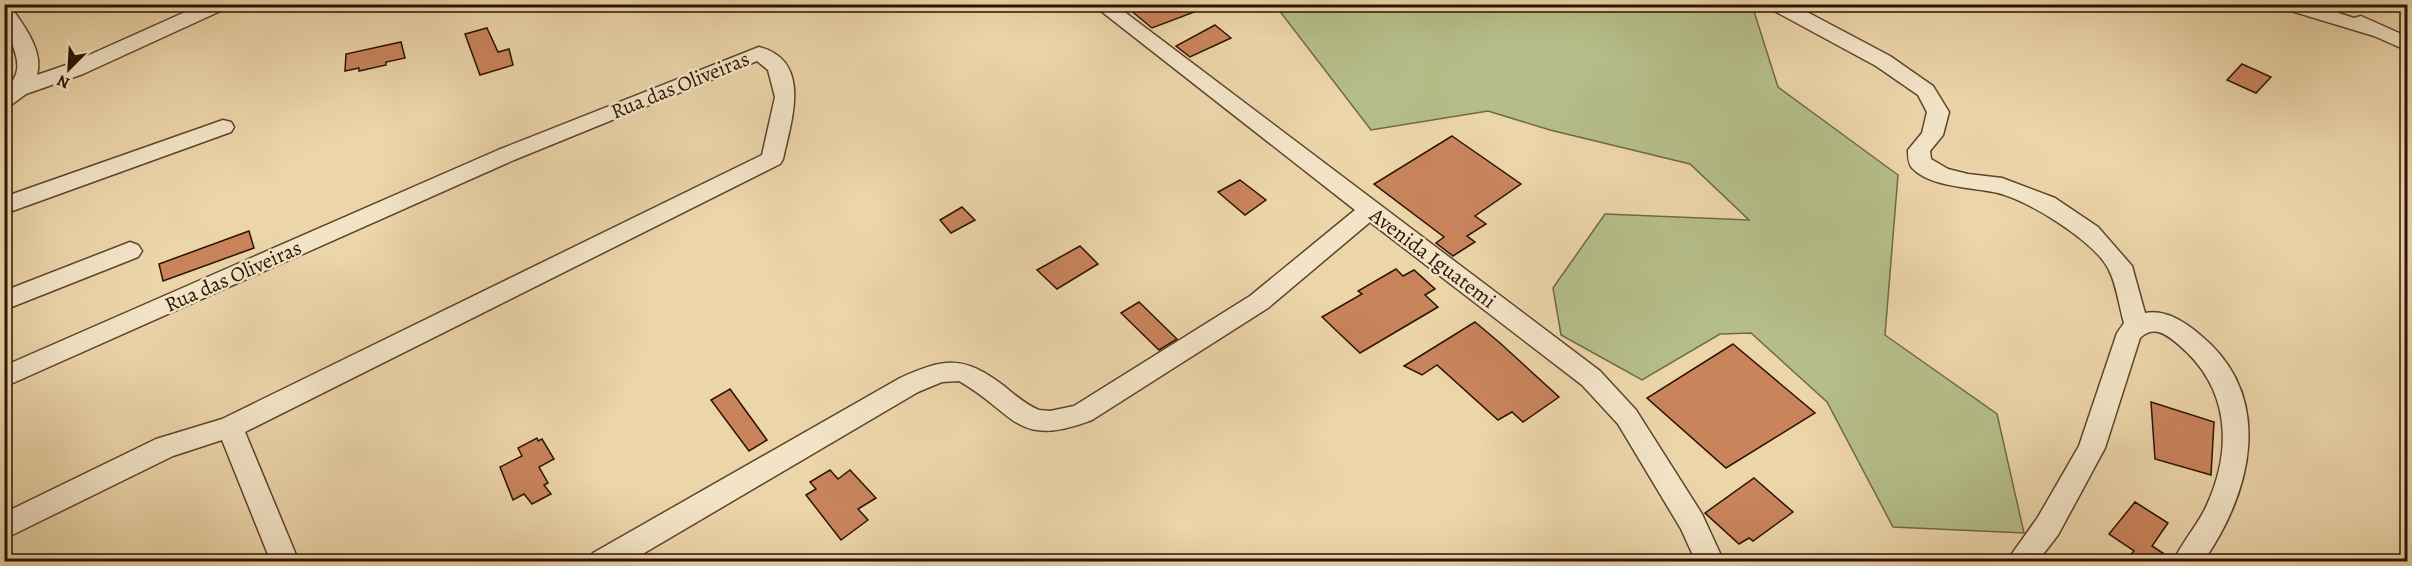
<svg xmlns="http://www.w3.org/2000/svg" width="2412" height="566" font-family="Alegreya,serif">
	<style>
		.green { fill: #b5be8a; stroke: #706847; stroke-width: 1.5 }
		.building { fill: #c9845c; stroke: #2b1304; stroke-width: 1.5 }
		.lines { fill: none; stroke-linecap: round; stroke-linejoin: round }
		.minor-casing { stroke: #5b442d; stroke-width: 3 }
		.minor { fill: #f3e4c7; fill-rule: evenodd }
		.labels { text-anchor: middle; stroke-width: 5; stroke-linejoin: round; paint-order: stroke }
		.street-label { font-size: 21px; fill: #2b1304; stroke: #f3e4c7 }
	</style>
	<rect width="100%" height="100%" fill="#ecd5a9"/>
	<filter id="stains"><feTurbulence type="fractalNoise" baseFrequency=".00333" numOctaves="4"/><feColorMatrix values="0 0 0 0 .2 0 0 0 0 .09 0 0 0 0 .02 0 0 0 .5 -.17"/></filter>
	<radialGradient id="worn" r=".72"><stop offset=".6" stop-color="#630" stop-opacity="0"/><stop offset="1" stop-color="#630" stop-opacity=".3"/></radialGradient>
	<!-- green -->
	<path class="green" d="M 1275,5 L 1752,5 L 1778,87 L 1898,175 L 1885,335 L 1997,414 L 2024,533 L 1893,527 L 1827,402 L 1751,333 L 1720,334 L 1642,380 L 1561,335 L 1553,288 L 1605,214 L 1749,220 L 1690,164 L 1550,130 L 1488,111 L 1371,130 Z"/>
	<!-- building -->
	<g class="building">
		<path d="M 1123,4 L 1210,4 L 1210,6 L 1152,28 Z"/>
		<path d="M 1215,25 L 1231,38 L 1190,57 L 1176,46 Z"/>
		<path d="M 487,28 L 498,52 L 509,49 L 513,65 L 480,75 L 465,34 Z"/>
		<path d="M 401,42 L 405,58 L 386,62 L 386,65 L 359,71 L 359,68 L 345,71 L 346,54 Z"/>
		<path d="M 2242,64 L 2271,77 L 2256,93 L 2227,80 Z"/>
		<path d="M 1452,136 L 1521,184 L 1475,216 L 1486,224 L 1467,236 L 1475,242 L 1453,256 L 1436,243 L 1444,237 L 1374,184 Z"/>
		<path d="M 1240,180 L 1266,200 L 1245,215 L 1218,192 Z"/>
		<path d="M 962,207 L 975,220 L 951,233 L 940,220 Z"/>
		<path d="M 249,231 L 254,248 L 163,281 L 159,264 Z"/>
		<path d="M 1080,246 L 1098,264 L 1057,289 L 1037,270 Z"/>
		<path d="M 1396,269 L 1403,276 L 1414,270 L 1435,289 L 1425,295 L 1438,307 L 1360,353 L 1322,317 L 1362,294 L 1358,291 Z"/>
		<path d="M 1139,302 L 1177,339 L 1159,350 L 1121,313 Z"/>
		<path d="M 1475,322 L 1500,343 L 1559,397 L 1523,422 L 1512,412 L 1498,420 L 1437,365 L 1422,375 L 1404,366 Z"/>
		<path d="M 1733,344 L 1815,413 L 1726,468 L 1647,398 Z"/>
		<path d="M 730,389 L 767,440 L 749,451 L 711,400 Z"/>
		<path d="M 2151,402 L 2214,422 L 2211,475 L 2155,459 Z"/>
		<path d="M 537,438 L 538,441 L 542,439 L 554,459 L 539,467 L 548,483 L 544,485 L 551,494 L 532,504 L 524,494 L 513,500 L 500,467 L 522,456 L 518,448 Z"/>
		<path d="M 830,470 L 838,479 L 850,470 L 876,498 L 858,509 L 868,520 L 841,540 L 806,495 L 816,489 L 810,482 Z"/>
		<path d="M 1754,478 L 1793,512 L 1753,541 L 1749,538 L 1739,544 L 1705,513 Z"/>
		<path d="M 2135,502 L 2168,523 L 2152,546 L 2172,559 L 2171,561 L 2125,561 L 2134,551 L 2109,534 Z"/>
	</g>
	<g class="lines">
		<defs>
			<g id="minor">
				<path d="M 203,4 L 229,4 L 227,8 L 83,74 L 26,94 L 11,105 L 4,107 L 4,89 C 28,72 14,50 6,29 C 3,22 4,12 4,5 L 11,7 C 24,26 44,51 37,75 L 69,64 Z"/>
				<path d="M 1092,4 L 1114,4 L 1600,371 L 1636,410 L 1702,514 L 1724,562 L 1696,562 L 1681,529 L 1618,424 L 1582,385 L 1370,222 L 1268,308 L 1092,420 C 1015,449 1017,414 959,381 L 942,382 L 918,392 L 629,562 L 589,562 L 593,553 L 900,378 C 945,358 963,355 1004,386 C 1015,395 1026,405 1039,410 L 1050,411 L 1074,406 L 1250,296 L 1355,210 Z"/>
				<path d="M 1767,4 L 1792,4 L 1890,56 L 1933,86 L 1949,112 L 1943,135 L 1930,151 L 1931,159 L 1948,169 L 1968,174 L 2002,178 L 2055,198 L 2098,227 L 2132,266 L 2145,313 C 2165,309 2185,322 2199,334 C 2276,396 2252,491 2203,562 L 2173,562 C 2182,542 2197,526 2206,507 C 2233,449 2230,388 2179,345 C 2166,334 2154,325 2140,338 L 2105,448 L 2058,535 L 2037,562 L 2006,562 L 2038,517 L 2079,446 L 2117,333 L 2124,323 C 2119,306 2117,286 2109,270 C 2095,241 2029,201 1998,193 C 1973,187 1931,188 1912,168 C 1908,163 1908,156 1908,150 L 1922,133 L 1927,112 L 1918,95 L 1876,66 L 1769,8 Z"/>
				<path d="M 2279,4 L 2310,4 L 2354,18 L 2361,16 L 2408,37 L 2408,51 L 2374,36 L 2281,8 Z"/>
				<path d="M 759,47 C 813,61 791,121 783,159 L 780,164 L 245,432 L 299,562 L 271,562 L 222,440 L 173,456 L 4,539 L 4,513 L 156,439 L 222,419 L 762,155 L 775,97 L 768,70 L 757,61 L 514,160 L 4,387 L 4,366 L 498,150 Z"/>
				<path d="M 223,120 L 231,122 L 234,127 L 231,132 L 4,214 L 4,197 Z"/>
				<path d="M 130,242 L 138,245 L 142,251 L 138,257 L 4,310 L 4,291 Z"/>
			</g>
		</defs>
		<!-- minor casing -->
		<use href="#minor" class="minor-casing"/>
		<!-- minor -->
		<use href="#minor" class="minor"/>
	</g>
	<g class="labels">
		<!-- street labels -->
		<g class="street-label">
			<text transform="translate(680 85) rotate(-22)" y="7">Rua das Oliveiras</text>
			<text transform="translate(1433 258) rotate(37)" y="7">Avenida Iguatemi</text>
			<text transform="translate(233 276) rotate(-24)" y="7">Rua das Oliveiras</text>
		</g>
	</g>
	<!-- margin -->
	<rect width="2412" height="566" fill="none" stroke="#ecd5a9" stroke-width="24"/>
	<rect x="6" y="6" width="2400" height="554" fill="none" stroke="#2b1304" stroke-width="3"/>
	<rect x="12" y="12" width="2388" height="542" fill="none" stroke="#2b1304" stroke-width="1.5"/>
	<!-- north arrow -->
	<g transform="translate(69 69) rotate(204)" stroke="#f3e4c7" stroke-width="4.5" paint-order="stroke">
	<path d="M0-4.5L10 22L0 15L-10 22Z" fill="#2b1304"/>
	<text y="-9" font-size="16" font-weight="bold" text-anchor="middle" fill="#2b1304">N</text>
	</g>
	<rect width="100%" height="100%" filter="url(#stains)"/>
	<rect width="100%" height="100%" fill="url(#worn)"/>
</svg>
